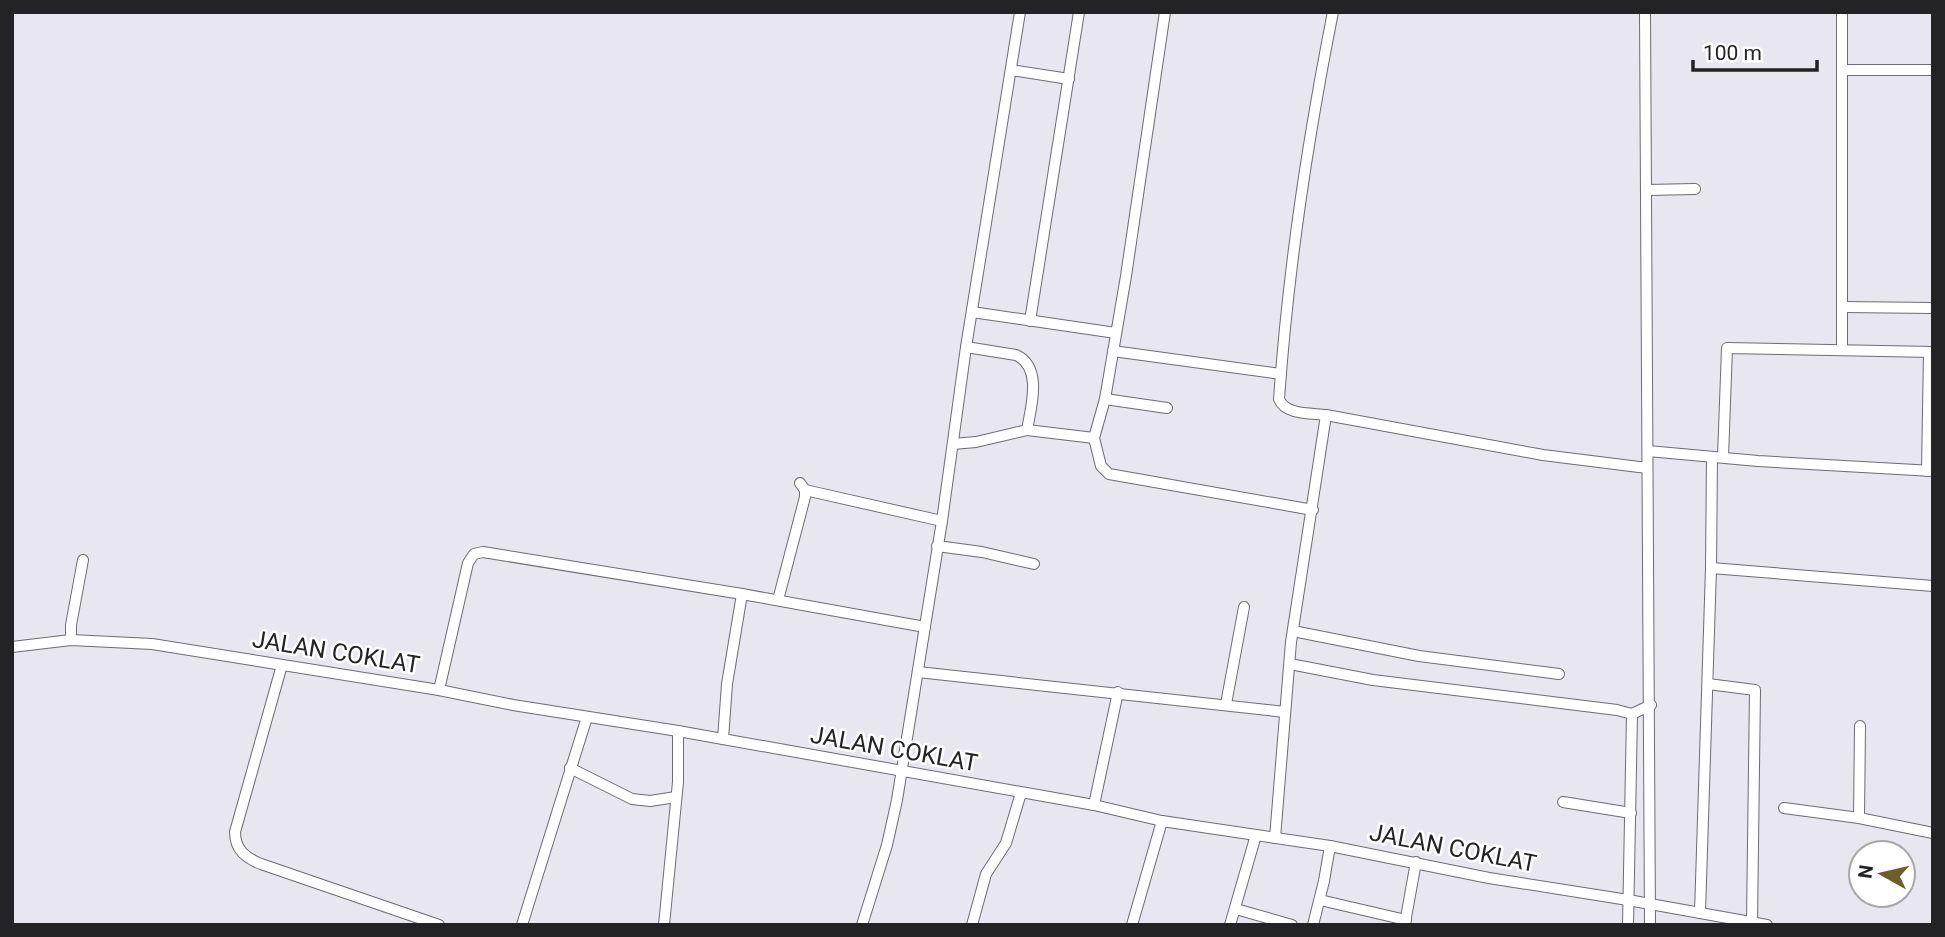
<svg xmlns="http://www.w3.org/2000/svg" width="1945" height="937" font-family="Roboto,sans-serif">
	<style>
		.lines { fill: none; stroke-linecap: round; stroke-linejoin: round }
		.minor-casing { stroke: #6c6c72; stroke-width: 12 }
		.minor { stroke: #fff; stroke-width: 10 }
		.labels { text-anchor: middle; stroke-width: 5; stroke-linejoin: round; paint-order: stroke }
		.street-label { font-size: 24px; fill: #232225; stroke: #fff }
	</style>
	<rect width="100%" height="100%" fill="#e8e7ef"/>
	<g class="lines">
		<defs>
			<g id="minor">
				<path d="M 1165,12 L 1126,276 L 1105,399 L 1094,438 L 1101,466 L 1109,474 L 1313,510"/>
				<path d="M 1645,12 L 1650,925"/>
				<path d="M 1011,70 L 1069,79"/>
				<path d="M 1843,70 L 1933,70"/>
				<path d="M 1647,190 L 1695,189"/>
				<path d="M 1843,307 L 1933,308"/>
				<path d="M 972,312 L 1116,333"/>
				<path d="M 1030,321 L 1079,12"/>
				<path d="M 966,347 L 1016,355 C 1043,367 1031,407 1027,430"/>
				<path d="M 1842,350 L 1842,12"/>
				<path d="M 1113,351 L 1281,374"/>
				<path d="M 1105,399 L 1167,408"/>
				<path d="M 1326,415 L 1543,455 L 1647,468"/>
				<path d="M 953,444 L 976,442 L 1027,430 L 1094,438"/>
				<path d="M 1648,451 L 1758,461 L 1933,471"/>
				<path d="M 1723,457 L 1727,348 L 1933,352"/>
				<path d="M 1927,471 L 1929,352"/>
				<path d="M 805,490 L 942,521"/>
				<path d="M 937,546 L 982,552 L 1034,564"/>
				<path d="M 1711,568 L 1933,586"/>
				<path d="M 778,600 L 805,497 L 805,490 L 800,483"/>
				<path d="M 1293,631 L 1419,656 L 1559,674"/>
				<path d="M 71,640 L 71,625 L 83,560"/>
				<path d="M 12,647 L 71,640 L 152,644 L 439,690 L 513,705 L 678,731 L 1094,805 L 1162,821 L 1330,846 L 1489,878 L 1628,900 L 1767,925"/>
				<path d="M 1290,664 L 1373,680 L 1617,710 L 1632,714"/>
				<path d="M 282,665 L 235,832 C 235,850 246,858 261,864 L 439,925"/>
				<path d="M 918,672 L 1285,712"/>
				<path d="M 1708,684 L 1755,690 L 1752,922"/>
				<path d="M 439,690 L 468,563 L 474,554 L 483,552 L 742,594"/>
				<path d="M 1226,704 L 1244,607"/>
				<path d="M 723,739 L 727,684 L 742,594 L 925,627"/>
				<path d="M 570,768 L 632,799 L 650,801 L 676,797"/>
				<path d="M 1563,802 L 1631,813"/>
				<path d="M 1094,805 L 1118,692"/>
				<path d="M 1784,808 L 1859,818 L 1933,833"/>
				<path d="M 1859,818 L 1860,726"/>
				<path d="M 1275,838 L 1291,642 L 1326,415 C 1311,413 1285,415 1279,399 C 1288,270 1308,138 1333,12"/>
				<path d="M 1320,900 L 1406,920"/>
				<path d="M 1236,909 L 1292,925"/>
				<path d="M 1700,913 L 1711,568 L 1712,457"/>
				<path d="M 1405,923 L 1416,862"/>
				<path d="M 522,925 L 587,717"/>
				<path d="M 664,925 L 678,782 L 678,731"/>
				<path d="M 862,925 L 887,845 L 897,800 L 942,521 L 966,347 L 1020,12"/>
				<path d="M 972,925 L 986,874 L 1006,843 L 1021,793"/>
				<path d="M 1132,925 L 1162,821"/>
				<path d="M 1230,925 L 1256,835"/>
				<path d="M 1313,925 L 1324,881 L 1330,846"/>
				<path d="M 1628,925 L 1632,714 L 1651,705"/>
			</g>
		</defs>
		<!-- minor casing -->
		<use href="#minor" class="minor-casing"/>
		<!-- minor -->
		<use href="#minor" class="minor"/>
	</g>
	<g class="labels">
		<!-- street labels -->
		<g class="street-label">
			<text transform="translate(336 652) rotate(9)" y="8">JALAN COKLAT</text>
			<text transform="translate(894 749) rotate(10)" y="8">JALAN COKLAT</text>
			<text transform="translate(1453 848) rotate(11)" y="8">JALAN COKLAT</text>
		</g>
	</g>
	<!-- border -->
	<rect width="1945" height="937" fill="none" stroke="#232225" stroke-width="28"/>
	<!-- north arrow -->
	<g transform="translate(1882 874) rotate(278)"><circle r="33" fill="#ffffff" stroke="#a7a7a8" stroke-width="2"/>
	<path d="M0-5L12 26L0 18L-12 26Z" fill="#6c5f2c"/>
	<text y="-10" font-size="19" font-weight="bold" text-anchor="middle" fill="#232225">N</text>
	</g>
	<!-- scale -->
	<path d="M1693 60v10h124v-10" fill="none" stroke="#232225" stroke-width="3.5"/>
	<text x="1703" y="60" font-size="21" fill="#232225" stroke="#ffffff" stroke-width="5" paint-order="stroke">100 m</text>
</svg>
